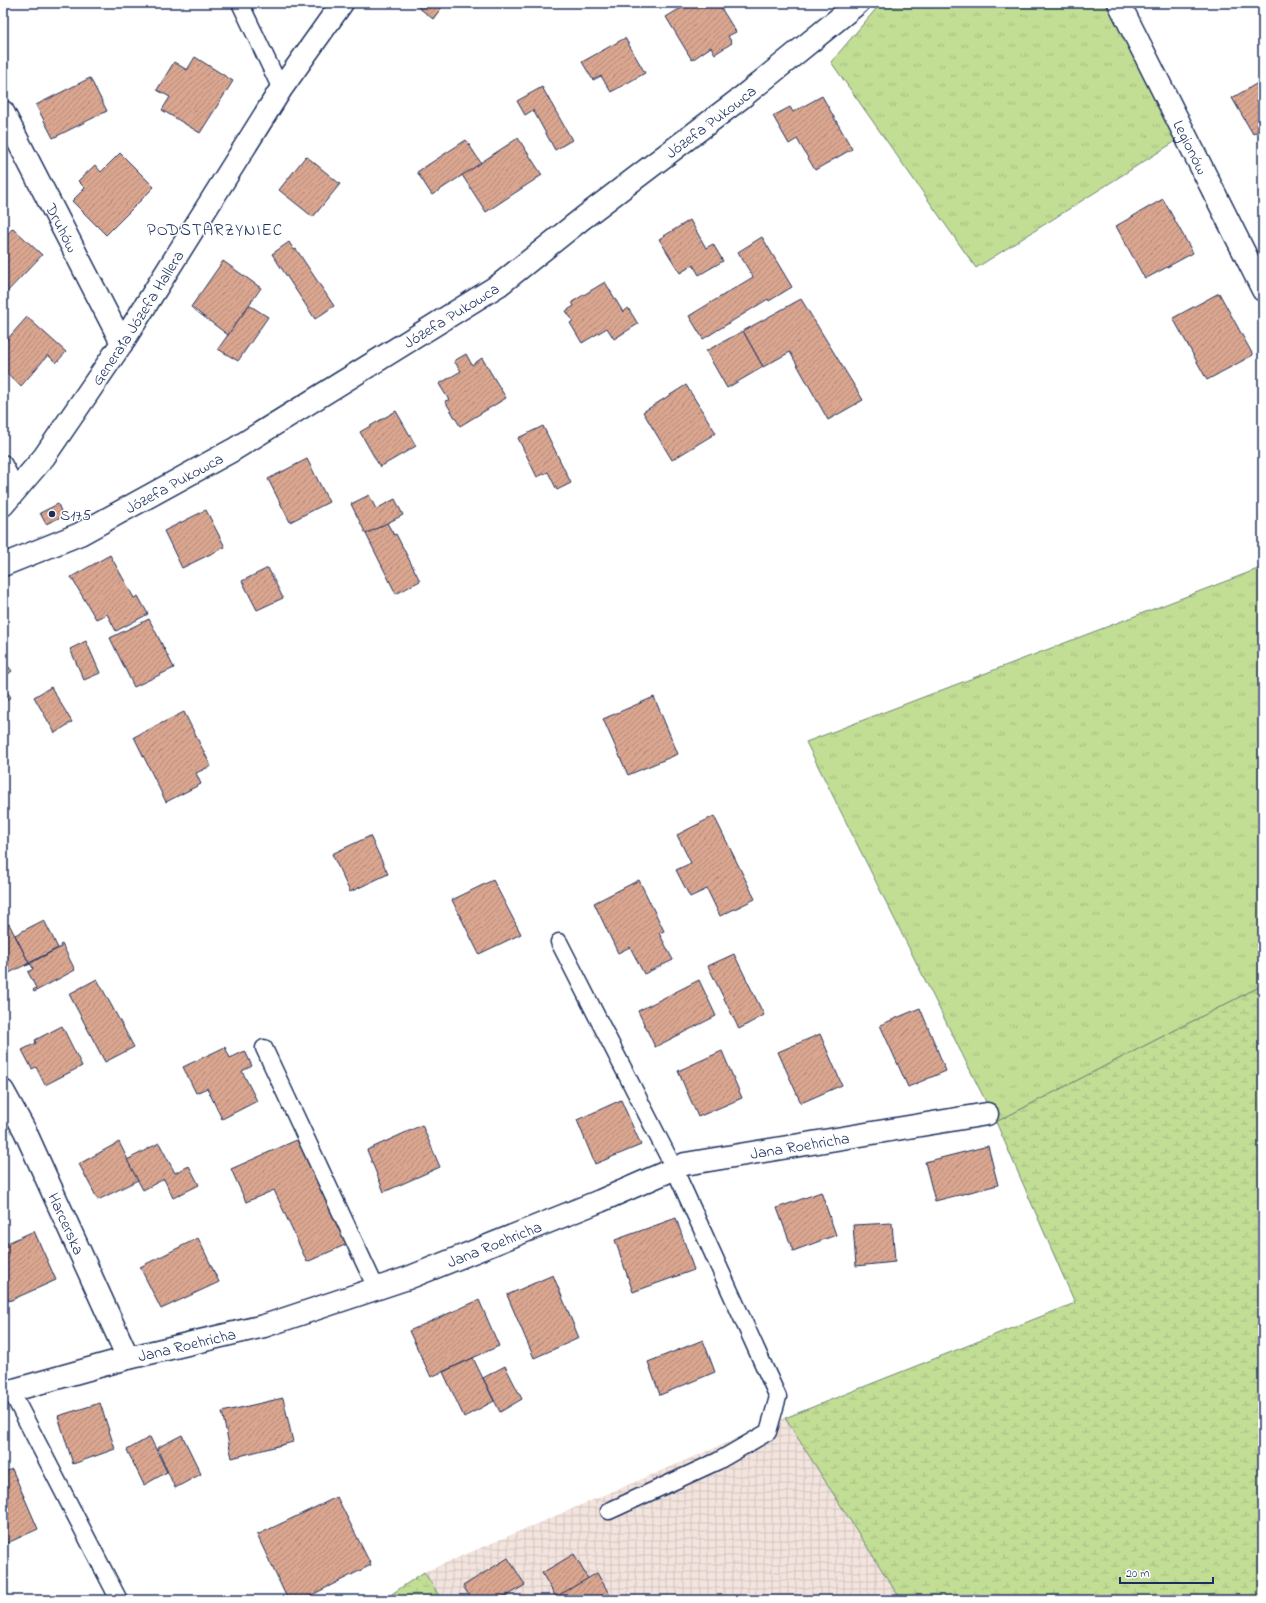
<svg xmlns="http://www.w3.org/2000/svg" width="1266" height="1603" font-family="'Indie Flower',sans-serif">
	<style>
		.industrial { fill: url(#industrial-grid) }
		.grass { fill: url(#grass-tufts); stroke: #6e8679 }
		.wetland { fill: url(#wetland-marsh); stroke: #6e8679 }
		.building { fill: url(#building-hatch); stroke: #1b2f5e }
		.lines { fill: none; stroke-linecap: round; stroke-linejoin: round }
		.service-casing { stroke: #1b2f5e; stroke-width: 19 }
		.minor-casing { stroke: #1b2f5e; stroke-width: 25 }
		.tertiary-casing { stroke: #1b2f5e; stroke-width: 25 }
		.service { stroke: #fff; stroke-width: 16 }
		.minor { stroke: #fff; stroke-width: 22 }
		.tertiary { stroke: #fff; stroke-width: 22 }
		.poi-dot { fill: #1b2f5e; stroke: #fff; stroke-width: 1.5 }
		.labels { text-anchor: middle; stroke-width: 3; stroke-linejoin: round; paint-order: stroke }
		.street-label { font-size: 16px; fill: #1b2f5e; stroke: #fff }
		.poi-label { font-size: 16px; fill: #1b2f5e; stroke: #fff; text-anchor: start }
		.neighbourhood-label { font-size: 17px; letter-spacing: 1px; fill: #1b2f5e; stroke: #fff }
	</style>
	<defs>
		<pattern id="industrial-grid" width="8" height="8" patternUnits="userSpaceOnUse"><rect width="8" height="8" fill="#f4e4de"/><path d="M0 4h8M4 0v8" fill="none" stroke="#d1c4c1"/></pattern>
		<pattern id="grass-tufts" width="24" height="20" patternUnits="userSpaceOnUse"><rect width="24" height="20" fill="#c2dd94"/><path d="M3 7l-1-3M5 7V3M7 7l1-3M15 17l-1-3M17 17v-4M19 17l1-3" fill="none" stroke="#a6be82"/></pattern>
		<pattern id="wetland-marsh" width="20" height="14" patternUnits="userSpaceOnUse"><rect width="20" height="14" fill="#c2dd94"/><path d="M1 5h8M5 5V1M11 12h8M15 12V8" fill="none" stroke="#a6be82"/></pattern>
		<pattern id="building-hatch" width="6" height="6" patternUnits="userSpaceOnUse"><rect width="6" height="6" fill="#daa690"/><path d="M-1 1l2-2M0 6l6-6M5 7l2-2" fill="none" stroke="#b08879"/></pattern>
	</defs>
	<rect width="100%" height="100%" fill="#fff"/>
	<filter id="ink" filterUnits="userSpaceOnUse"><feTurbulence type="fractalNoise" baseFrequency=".025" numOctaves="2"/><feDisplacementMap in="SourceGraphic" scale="8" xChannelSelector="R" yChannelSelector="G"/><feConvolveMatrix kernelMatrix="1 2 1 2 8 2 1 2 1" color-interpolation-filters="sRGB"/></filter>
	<g filter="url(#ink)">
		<!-- industrial -->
		<path class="industrial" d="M 785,1418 L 901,1600 L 442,1600 L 424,1572 Z"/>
		<!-- grass -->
		<g class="grass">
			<path d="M 881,3 L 1111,3 L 1176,141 L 976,268 L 831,62 Z"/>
			<path d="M 1263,567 L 1263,985 L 996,1122 L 806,742 Z"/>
		</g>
		<!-- wetland -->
		<g class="wetland">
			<path d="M 1263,985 L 1263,1600 L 901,1600 L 785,1418 L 1075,1303 L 996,1122 Z"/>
			<path d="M 424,1572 L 442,1600 L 383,1600 Z"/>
		</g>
		<!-- building -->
		<g class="building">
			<path d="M 413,3 L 445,3 L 433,19 Z"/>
			<path d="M 689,3 L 718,3 L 736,32 L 728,36 L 732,43 L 715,54 L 711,47 L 692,60 L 666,17 Z"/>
			<path d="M 625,38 L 645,73 L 611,92 L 601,76 L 593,80 L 582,62 Z"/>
			<path d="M 195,57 L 233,81 L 200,133 L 162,110 L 170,97 L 157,90 L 174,62 L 187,70 Z"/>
			<path d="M 90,78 L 107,111 L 53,138 L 36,105 Z"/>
			<path d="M 1263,80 L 1263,128 L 1253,134 L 1232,98 Z"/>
			<path d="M 542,87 L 572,140 L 555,150 L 533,110 L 525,115 L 517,101 Z"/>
			<path d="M 822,96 L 852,149 L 815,170 L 797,139 L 789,144 L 773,116 L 790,107 L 793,112 Z"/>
			<path d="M 518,138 L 542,175 L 486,212 L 462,175 Z"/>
			<path d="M 466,140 L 481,163 L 432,195 L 417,172 Z"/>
			<path d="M 120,153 L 154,187 L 106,235 L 72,201 L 85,188 L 78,181 L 95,165 L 101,172 Z"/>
			<path d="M 306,156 L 340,184 L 313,217 L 279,190 Z"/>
			<path d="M 1163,199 L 1193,253 L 1145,279 L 1116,226 Z"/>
			<path d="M 690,220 L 706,248 L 713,244 L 723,261 L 699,275 L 693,265 L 680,273 L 659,239 Z"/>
			<path d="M 13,228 L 42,255 L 3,296 L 3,239 Z"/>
			<path d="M 762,237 L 792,287 L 769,301 L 768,299 L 703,339 L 689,316 L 753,277 L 738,252 Z"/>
			<path d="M 289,242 L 294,250 L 296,249 L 334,306 L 315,319 L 272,254 Z"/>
			<path d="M 223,261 L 261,288 L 228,335 L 191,307 Z"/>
			<path d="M 605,282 L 623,312 L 628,308 L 638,324 L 614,339 L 607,328 L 582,343 L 570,323 L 573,321 L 566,311 L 574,306 L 572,302 Z"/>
			<path d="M 1219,293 L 1253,355 L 1207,380 L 1173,318 Z"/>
			<path d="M 801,299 L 863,400 L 828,420 L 790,352 L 763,367 L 743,331 Z"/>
			<path d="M 249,305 L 268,317 L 238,361 L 218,349 Z"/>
			<path d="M 27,317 L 66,352 L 56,363 L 48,355 L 21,386 L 3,370 L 3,344 Z"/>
			<path d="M 743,331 L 763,367 L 727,388 L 706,351 Z"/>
			<path d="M 466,354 L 472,365 L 482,358 L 506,398 L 460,426 L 445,401 L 449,400 L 439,384 L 461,371 L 454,361 Z"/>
			<path d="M 686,385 L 716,433 L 672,460 L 643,412 Z"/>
			<path d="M 396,411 L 416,446 L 380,467 L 360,432 Z"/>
			<path d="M 543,426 L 571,483 L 557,490 L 548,472 L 537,477 L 518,438 Z"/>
			<path d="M 307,459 L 329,502 L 290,522 L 268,479 Z"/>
			<path d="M 369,495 L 376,509 L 395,499 L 403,515 L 366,534 L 351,504 Z"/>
			<path d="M 58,504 L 63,516 L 46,524 L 40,513 Z"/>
			<path d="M 206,510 L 225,547 L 182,568 L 164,531 Z"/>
			<path d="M 387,523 L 394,535 L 396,534 L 420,581 L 396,594 L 366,534 Z"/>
			<path d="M 110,555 L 134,598 L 138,596 L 148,614 L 116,631 L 107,614 L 96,619 L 71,577 Z"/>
			<path d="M 268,568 L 283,598 L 257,610 L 242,581 Z"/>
			<path d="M 149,619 L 174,668 L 134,687 L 110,638 Z"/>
			<path d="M 86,641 L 100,673 L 84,680 L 70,649 Z"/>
			<path d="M 3,660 L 12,671 L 3,678 Z"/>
			<path d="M 3,687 L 11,697 L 3,703 Z"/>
			<path d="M 51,687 L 72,722 L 55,733 L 34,697 Z"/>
			<path d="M 654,697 L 678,754 L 628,775 L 603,719 Z"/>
			<path d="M 184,712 L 211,766 L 196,773 L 201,784 L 166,802 L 134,737 Z"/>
			<path d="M 714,816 L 755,899 L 720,916 L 707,889 L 690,897 L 676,870 L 691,863 L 677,835 Z"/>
			<path d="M 370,836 L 388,874 L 350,892 L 332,854 Z"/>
			<path d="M 493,880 L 521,934 L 479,954 L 452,900 Z"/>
			<path d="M 639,880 L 664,931 L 659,933 L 673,960 L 644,974 L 630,947 L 618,953 L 594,903 Z"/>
			<path d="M 44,920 L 58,948 L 29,963 L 15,935 Z"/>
			<path d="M 9,924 L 29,963 L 3,976 L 3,927 Z"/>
			<path d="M 62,944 L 75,970 L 34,992 L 33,990 L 36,988 L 28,972 L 33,969 L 31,964 L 25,966 L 61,947 L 60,945 Z"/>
			<path d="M 734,954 L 764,1015 L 739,1029 L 708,966 Z"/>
			<path d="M 97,979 L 134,1047 L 105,1062 L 69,994 Z"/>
			<path d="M 699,980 L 716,1016 L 655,1047 L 638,1011 Z"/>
			<path d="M 920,1008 L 946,1071 L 908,1087 L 880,1025 Z"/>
			<path d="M 62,1026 L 82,1066 L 45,1085 L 36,1067 L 32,1069 L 22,1050 L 36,1043 L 35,1040 Z"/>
			<path d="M 820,1034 L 842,1085 L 801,1103 L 778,1052 Z"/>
			<path d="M 225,1047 L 230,1058 L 245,1051 L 252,1066 L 242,1071 L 257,1101 L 222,1119 L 207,1088 L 196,1093 L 183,1067 Z"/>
			<path d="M 722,1051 L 742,1098 L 698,1117 L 678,1071 Z"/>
			<path d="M 621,1100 L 641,1145 L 595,1164 L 577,1120 Z"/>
			<path d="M 422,1125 L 440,1167 L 384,1192 L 367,1150 Z"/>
			<path d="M 299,1139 L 347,1244 L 307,1262 L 274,1190 L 246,1202 L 231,1169 Z"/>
			<path d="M 119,1142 L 138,1180 L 98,1200 L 79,1164 Z"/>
			<path d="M 159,1143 L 175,1173 L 189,1166 L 199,1185 L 173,1198 L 164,1179 L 143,1190 L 127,1160 Z"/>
			<path d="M 988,1146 L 998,1185 L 935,1201 L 925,1162 Z"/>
			<path d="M 821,1192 L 836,1235 L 793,1251 L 777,1208 Z"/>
			<path d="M 676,1218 L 694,1270 L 633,1292 L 615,1240 Z"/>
			<path d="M 892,1223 L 895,1262 L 856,1266 L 853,1225 Z"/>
			<path d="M 34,1231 L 56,1280 L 9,1301 L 3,1289 L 3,1245 Z"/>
			<path d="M 198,1238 L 219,1282 L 161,1309 L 140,1267 Z"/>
			<path d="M 553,1275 L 579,1338 L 534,1358 L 507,1295 Z"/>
			<path d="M 479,1300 L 499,1346 L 431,1377 L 409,1331 Z"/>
			<path d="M 703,1340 L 715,1372 L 660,1395 L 648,1362 Z"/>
			<path d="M 473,1358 L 494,1401 L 464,1417 L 443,1372 Z"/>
			<path d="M 505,1366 L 522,1399 L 500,1412 L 483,1378 Z"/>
			<path d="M 283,1398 L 293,1442 L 232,1458 L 222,1412 Z"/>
			<path d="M 100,1403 L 115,1449 L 73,1464 L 58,1416 Z"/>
			<path d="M 182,1435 L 201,1474 L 175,1488 L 157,1448 Z"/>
			<path d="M 150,1437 L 167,1472 L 144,1485 L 127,1450 Z"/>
			<path d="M 12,1469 L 38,1529 L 3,1545 L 3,1473 Z"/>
			<path d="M 337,1497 L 371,1565 L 302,1600 L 288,1600 L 257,1535 Z"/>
			<path d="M 574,1554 L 588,1579 L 556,1597 L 542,1573 Z"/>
			<path d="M 508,1558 L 525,1585 L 500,1600 L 472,1600 L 463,1586 Z"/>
			<path d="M 597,1573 L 611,1597 L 607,1600 L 558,1600 L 556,1597 Z"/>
		</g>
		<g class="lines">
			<defs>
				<g id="service">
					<path d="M 240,3 L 281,89"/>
					<path d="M 3,463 L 17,489"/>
					<path d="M 559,942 L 674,1168 L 778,1397 L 768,1432 L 718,1461 L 609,1511"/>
					<path d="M 264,1048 L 376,1288"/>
					<path d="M 11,1391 L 119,1600"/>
				</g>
				<g id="minor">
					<path id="s1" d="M 1119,3 L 1263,290"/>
					<path id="s2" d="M 3,112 L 122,343"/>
					<path id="s3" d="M 3,565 L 80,534 L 233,450 L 499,285 L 583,218 L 741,98 L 858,3"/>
					<path id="s4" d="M 3,1091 L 25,1131 L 128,1358"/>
					<path id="s5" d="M 3,1393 L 128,1358 L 264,1326 L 408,1278 L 600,1201 L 685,1164 L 987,1114"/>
				</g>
				<g id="tertiary">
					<path id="s6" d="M 3,505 L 44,457 L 122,343 L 281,89 L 342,3"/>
				</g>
			</defs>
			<!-- service casing -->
			<use href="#service" class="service-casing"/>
			<!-- minor casing -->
			<use href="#minor" class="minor-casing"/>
			<!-- tertiary casing -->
			<use href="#tertiary" class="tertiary-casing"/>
			<!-- service -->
			<use href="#service" class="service"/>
			<!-- minor -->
			<use href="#minor" class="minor"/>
			<!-- tertiary -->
			<use href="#tertiary" class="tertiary"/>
		</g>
	</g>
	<!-- markers -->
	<circle class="poi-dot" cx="52" cy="514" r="4"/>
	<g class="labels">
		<!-- street labels -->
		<g class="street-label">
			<text dy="6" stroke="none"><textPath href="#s3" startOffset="838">Józefa Pukowca</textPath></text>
			<text dy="6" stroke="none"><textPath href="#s1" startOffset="161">Legionów</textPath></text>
			<text dy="6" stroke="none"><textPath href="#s2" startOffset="130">Druhów</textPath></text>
			<text dy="6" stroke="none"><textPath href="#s3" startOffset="514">Józefa Pukowca</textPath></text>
			<text dy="6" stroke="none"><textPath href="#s6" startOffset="231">Generała Józefa Hallera</textPath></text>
			<text dy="6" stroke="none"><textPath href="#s3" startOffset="190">Józefa Pukowca</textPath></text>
			<text dy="6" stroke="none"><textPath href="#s5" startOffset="837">Jana Roehricha</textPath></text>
			<text dy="6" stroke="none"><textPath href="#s4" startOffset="147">Harcerska</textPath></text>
			<text dy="6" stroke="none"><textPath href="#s5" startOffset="514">Jana Roehricha</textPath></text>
			<text dy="6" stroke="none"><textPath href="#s5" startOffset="190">Jana Roehricha</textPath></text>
		</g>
		<!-- poi labels -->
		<g class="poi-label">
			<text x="60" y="520">S175</text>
		</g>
		<!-- neighbourhood labels -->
		<g class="neighbourhood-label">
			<text x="215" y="235">PODSTARZYNIEC</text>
		</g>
	</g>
	<!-- margin -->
	<rect width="1266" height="1603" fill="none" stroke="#fff" stroke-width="16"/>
	<rect x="8" y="8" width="1250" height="1587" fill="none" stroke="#1b2f5e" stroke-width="1.5" filter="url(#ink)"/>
	<!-- scale -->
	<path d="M1120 1577v6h93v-6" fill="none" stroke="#1b2f5e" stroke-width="2"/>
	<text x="1126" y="1577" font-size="12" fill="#1b2f5e" stroke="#ffffff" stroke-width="3" paint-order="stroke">20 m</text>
</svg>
